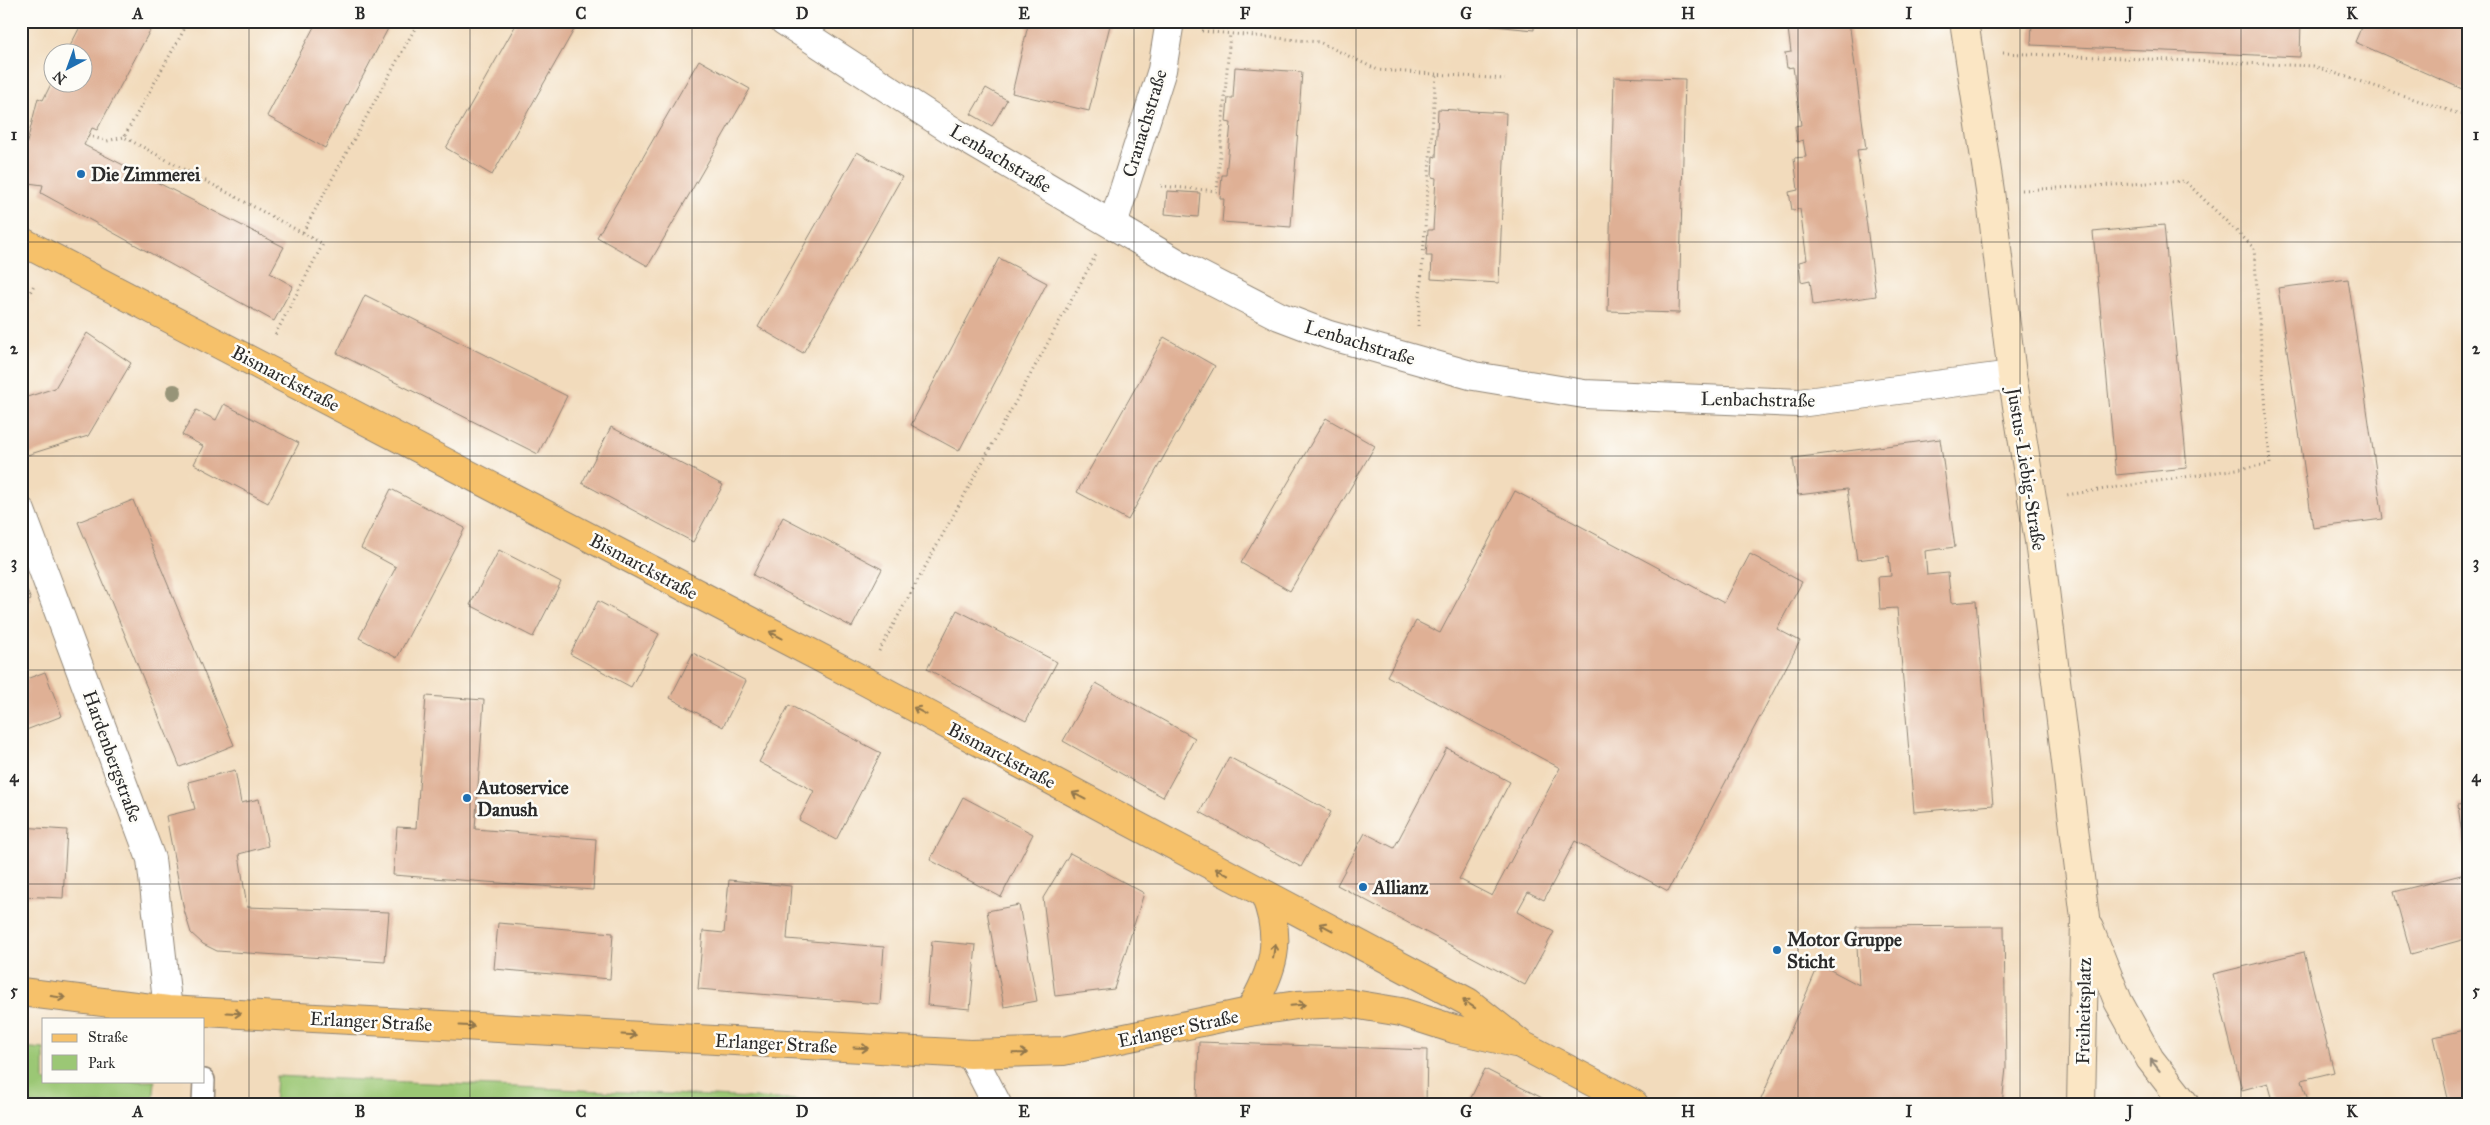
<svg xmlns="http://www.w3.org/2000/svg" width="2490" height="1125" font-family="'IM FELL Great Primer',serif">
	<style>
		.green { fill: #9bc775; stroke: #637950 }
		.building { fill: #dfb095 }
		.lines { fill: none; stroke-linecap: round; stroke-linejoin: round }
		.lane-casing { stroke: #8e8374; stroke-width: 24 }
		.street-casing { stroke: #8e8374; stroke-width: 30 }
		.secondary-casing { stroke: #8e8374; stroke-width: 30 }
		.primary-casing { stroke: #8e8374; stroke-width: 30 }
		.path { stroke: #8e8374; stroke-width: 3; stroke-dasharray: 1 4; stroke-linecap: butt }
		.lane { stroke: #fff; stroke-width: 21 }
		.street { stroke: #fff; stroke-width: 28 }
		.secondary { stroke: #fbe6c4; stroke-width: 28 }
		.primary { stroke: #f6c16b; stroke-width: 28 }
		.tree { fill: #979478 }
		.oneway { stroke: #90764b }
		.oneway2 { stroke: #938878 }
		.grid { fill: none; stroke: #2b2b2b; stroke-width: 1; stroke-opacity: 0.55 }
		.poi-dot { fill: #1f6fb2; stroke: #fdfcf7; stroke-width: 2 }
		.labels { text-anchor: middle; stroke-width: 5; stroke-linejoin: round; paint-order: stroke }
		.street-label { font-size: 19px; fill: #2b2b2b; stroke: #fdfcf7 }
		.poi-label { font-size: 19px; font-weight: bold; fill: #2b2b2b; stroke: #fdfcf7; text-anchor: start }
		.neatline { fill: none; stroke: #2b2b2b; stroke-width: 2 }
		.grid-label { font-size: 16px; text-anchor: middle; font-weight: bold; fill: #2b2b2b }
	</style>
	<rect width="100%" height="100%" fill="#fdfcf7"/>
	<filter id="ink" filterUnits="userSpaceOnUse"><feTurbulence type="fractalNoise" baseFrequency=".02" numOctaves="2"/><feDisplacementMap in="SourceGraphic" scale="10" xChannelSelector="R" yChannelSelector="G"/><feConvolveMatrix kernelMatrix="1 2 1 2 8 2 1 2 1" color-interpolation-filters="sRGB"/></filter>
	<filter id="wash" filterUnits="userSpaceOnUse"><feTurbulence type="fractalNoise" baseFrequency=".0096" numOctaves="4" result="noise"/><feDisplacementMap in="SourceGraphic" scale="20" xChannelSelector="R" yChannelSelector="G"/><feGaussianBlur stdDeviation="1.12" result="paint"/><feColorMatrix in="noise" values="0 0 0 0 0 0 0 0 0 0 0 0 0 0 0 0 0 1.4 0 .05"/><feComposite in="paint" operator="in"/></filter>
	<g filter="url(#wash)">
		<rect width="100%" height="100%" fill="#f2dbbc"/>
		<!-- green -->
		<g class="green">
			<path d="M 21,1047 L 44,1049 L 44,1081 L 155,1081 L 153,1104 L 21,1104 Z"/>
			<path d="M 276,1076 L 865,1103 L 901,1104 L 274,1104 Z"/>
		</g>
		<g id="blocks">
			<!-- building -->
			<g class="building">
				<path d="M 83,21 L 155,21 L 97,130 L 92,128 L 84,145 L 284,247 L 270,273 L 293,286 L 274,321 L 41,193 L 43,185 L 21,182 L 21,166 L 38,98 L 43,100 L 52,82 L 82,82 L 82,52 L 67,52 Z"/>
				<path d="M 317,21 L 392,21 L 325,148 L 267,116 Z"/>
				<path d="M 518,21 L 579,21 L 492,175 L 446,148 Z"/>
				<path d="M 1029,21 L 1111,21 L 1089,111 L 1012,93 Z"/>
				<path d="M 1444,21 L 1534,21 L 1534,30 Z"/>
				<path d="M 1787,21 L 1849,21 L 1866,149 L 1857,150 L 1876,296 L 1813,305 L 1810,280 L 1801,282 L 1799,262 L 1807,260 L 1803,231 L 1800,209 L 1792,210 L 1789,192 L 1798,190 L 1794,158 L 1806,157 L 1803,140 L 1797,142 L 1795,126 L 1801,125 L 1793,67 L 1787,68 L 1785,53 L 1791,52 Z"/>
				<path d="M 2032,21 L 2301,21 L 2300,57 L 2031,45 Z"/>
				<path d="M 2364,21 L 2461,21 L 2469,25 L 2469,92 L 2355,42 Z"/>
				<path d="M 699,60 L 750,89 L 648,266 L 597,237 Z"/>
				<path d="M 1235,67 L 1302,72 L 1291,227 L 1222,222 L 1224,199 L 1220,199 L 1222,175 L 1226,175 L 1231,123 L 1226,122 L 1228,98 L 1233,98 Z"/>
				<path d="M 1614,77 L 1685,79 L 1679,313 L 1608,311 Z"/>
				<path d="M 986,88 L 1007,100 L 992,126 L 971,114 Z"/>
				<path d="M 1438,109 L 1506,113 L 1499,283 L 1431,279 L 1432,256 L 1426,256 L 1428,230 L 1433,230 L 1436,178 L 1432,177 L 1433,156 L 1436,157 Z"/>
				<path d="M 857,152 L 902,177 L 803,353 L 758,327 Z"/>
				<path d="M 1167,191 L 1200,193 L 1198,217 L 1165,214 Z"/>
				<path d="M 2164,225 L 2187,468 L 2116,475 L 2093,232 Z"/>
				<path d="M 999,258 L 1047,283 L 959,451 L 911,425 Z"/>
				<path d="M 2348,279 L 2383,519 L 2313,528 L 2278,288 Z"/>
				<path d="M 365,295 L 567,396 L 538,454 L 337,353 Z"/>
				<path d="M 87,333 L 131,363 L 88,436 L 24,456 L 21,446 L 21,399 L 55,388 Z"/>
				<path d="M 1164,337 L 1215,366 L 1128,520 L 1077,492 Z"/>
				<path d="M 224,404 L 299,443 L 268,503 L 194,464 L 203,446 L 182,435 L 196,410 L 216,420 Z"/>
				<path d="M 1326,418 L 1375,446 L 1290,591 L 1241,563 Z"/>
				<path d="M 611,427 L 723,485 L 693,542 L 582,483 Z"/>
				<path d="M 1940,439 L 1955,547 L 1925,551 L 1927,575 L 1948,573 L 1951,603 L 1976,601 L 1993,805 L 1914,812 L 1897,608 L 1880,609 L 1878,577 L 1891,576 L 1889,556 L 1857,560 L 1847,489 L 1798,495 L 1793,458 Z"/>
				<path d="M 391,489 L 465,528 L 397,658 L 359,638 L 396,567 L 361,548 Z"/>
				<path d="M 1515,491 L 1724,603 L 1750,554 L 1802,582 L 1777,629 L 1800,641 L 1668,891 L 1575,841 L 1544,900 L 1528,892 L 1517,912 L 1554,932 L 1525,985 L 1337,885 L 1365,833 L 1394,848 L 1447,748 L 1510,782 L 1459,879 L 1492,896 L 1560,768 L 1387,676 L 1416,621 L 1440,633 Z"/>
				<path d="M 133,500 L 234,745 L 180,767 L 78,522 Z"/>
				<path d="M 783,517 L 882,569 L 852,627 L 753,575 Z"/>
				<path d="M 499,550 L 561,582 L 533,637 L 470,605 Z"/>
				<path d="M 21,576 L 31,600 L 21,604 Z"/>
				<path d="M 598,601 L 659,634 L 631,687 L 570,654 Z"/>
				<path d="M 957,610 L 1057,662 L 1026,721 L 927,669 Z"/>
				<path d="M 693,653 L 746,681 L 723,727 L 670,698 Z"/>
				<path d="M 45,672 L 62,716 L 21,732 L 21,681 Z"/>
				<path d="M 1096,683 L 1195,738 L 1163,797 L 1063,741 Z"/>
				<path d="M 426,696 L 484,700 L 475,829 L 596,839 L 593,890 L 393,875 L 397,827 L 416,828 Z"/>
				<path d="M 789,705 L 881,753 L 836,840 L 799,820 L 814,791 L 759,762 Z"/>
				<path d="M 1229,757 L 1331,812 L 1301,867 L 1200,812 Z"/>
				<path d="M 235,770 L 241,803 L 259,799 L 268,846 L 239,854 L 247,907 L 389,912 L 385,962 L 217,951 L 203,944 L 191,933 L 184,910 L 166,816 L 195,809 L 188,782 Z"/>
				<path d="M 963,797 L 1033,834 L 1001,897 L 930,860 Z"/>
				<path d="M 2469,803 L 2469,850 L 2464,851 L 2458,805 Z"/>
				<path d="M 21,827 L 67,830 L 63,898 L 21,896 Z"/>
				<path d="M 1070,853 L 1144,893 L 1114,989 L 1055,996 L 1043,898 Z"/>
				<path d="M 2469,873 L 2469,938 L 2411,954 L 2394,892 Z"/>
				<path d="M 729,880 L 791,886 L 787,939 L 884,947 L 880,1004 L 698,989 L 703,931 L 724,933 Z"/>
				<path d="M 1019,905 L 1037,1001 L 1004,1007 L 987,911 Z"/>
				<path d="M 498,923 L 613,933 L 610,979 L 494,969 Z"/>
				<path d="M 2004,926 L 2006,1068 L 2002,1104 L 1759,1104 L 1819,964 L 1859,985 L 1856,927 Z"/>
				<path d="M 932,941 L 976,945 L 970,1009 L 927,1005 Z"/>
				<path d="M 2304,952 L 2334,1072 L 2302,1080 L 2308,1101 L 2274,1104 L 2268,1083 L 2242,1090 L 2213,974 Z"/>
				<path d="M 2469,1029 L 2469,1098 L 2449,1103 L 2434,1037 Z"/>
				<path d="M 1199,1042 L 1427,1050 L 1426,1104 L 1310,1104 L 1197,1100 Z"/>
				<path d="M 1485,1069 L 1554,1104 L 1468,1104 Z"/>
			</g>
		</g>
	</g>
	<g filter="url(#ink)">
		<use href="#blocks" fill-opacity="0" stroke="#8e8374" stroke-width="1"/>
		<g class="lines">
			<defs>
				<path id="lane" d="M 203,1104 L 204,1080"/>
				<g id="street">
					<path d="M 784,21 L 956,133 L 1186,268 L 1279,316 L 1329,335 L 1474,376 L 1584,394 L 1799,403 L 2012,375"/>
					<path d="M 1113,224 L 1162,70 L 1170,21"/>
					<path d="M 21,511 L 151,859 L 168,1010"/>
					<path d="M 971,1054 L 997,1104"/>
				</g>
				<g id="secondary">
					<path d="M 1964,21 L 1990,191 L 2012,375 L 2039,541 L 2085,918 L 2081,1104"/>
					<path d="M 2089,928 L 2118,1001 L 2150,1059 L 2185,1104"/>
				</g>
				<g id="primary">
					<path d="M 21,241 L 863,680 L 1468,1002 L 1522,1045 L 1634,1104"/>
					<path d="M 21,992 L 168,1010 L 971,1054 L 1063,1051 L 1249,1012 L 1297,1005 L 1347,1003 L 1401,1012 L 1454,1029 L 1515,1043"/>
					<path d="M 1249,1012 C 1274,970 1283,941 1265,895"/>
				</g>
			</defs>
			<!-- lane casing -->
			<use href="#lane" class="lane-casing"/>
			<!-- street casing -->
			<use href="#street" class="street-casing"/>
			<!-- secondary casing -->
			<use href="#secondary" class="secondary-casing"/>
			<!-- primary casing -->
			<use href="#primary" class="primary-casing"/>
			<!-- path -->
			<g class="path">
				<path d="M 189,21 L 124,137 L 323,244 L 275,335"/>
				<path d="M 1202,31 L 1319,42 L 1378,70 L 1505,79"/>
				<path d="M 2003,53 L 2313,66 L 2469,117"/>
				<path d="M 88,136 L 107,141 L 124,137"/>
				<path d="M 1161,186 L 1217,191 L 1230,33"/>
				<path d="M 2022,190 L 2185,181 L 2254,248 L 2270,464 L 2066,495"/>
				<path d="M 303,232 L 419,21"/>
				<path d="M 21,309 L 34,285"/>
				<path d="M 1418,326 L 1436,74"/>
				<path d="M 879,651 L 1097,253"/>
				<path d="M 954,1104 L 956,1097"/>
			</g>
			<!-- lane -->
			<use href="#lane" class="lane"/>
			<!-- street -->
			<use href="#street" class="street"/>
			<!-- secondary -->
			<use href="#secondary" class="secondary"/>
			<!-- primary -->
			<use href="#primary" class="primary"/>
		</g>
		<!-- trees -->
		<circle class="tree" cx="174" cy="392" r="8"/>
		<!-- one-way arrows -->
		<defs><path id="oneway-shaft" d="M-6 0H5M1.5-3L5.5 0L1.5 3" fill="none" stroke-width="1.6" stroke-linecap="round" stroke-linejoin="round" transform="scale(1.25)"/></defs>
		<g class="oneway">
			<use href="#oneway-shaft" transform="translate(776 635) rotate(-152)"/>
			<use href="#oneway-shaft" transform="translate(920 711) rotate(-152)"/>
			<use href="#oneway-shaft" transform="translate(1079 796) rotate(-152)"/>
			<use href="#oneway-shaft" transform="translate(1222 872) rotate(-152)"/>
			<use href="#oneway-shaft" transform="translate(1326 927) rotate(-152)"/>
			<use href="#oneway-shaft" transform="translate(1274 951) rotate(-83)"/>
			<use href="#oneway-shaft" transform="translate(58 997) rotate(8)"/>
			<use href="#oneway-shaft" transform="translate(1469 1004) rotate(-146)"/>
			<use href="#oneway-shaft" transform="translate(1298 1005) rotate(-5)"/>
			<use href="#oneway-shaft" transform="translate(234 1013) rotate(3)"/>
			<use href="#oneway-shaft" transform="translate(467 1026) rotate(3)"/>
			<use href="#oneway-shaft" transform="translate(629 1035) rotate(3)"/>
			<use href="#oneway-shaft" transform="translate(861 1048) rotate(3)"/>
			<use href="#oneway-shaft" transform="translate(1020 1053) rotate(-1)"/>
		</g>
		<use class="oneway2" href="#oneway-shaft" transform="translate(2155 1065) rotate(-128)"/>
	</g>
	<!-- grid -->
	<path class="grid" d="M 249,21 L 249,1104M 470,21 L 470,1104M 692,21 L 692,1104M 913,21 L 913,1104M 1134,21 L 1134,1104M 1356,21 L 1356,1104M 1577,21 L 1577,1104M 1798,21 L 1798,1104M 2020,21 L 2020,1104M 2241,21 L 2241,1104M 21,242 L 2469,242M 21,456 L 2469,456M 21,670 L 2469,670M 21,884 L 2469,884"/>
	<!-- markers -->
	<g class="poi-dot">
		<circle cx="81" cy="174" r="5"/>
		<circle cx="467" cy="798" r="5"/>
		<circle cx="1363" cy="887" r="5"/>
		<circle cx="1777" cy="950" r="5"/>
	</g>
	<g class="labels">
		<!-- street labels -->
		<g class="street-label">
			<text transform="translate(1144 123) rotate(-73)" y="7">Cranachstraße</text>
			<text transform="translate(1001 158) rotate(31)" y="7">Lenbachstraße</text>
			<text transform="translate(1360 342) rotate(17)" y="7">Lenbachstraße</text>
			<text transform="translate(286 378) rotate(28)" y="7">Bismarckstraße</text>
			<text transform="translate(1758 399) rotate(1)" y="7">Lenbachstraße</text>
			<text transform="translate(2027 469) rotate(81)" y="7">Justus-Liebig-Straße</text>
			<text transform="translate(644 566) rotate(28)" y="7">Bismarckstraße</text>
			<text transform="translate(1002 755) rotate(28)" y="7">Bismarckstraße</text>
			<text transform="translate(113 756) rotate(70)" y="7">Hardenbergstraße</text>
			<text transform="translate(2083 1011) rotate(-89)" y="7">Freiheitsplatz</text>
			<text transform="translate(371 1021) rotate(3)" y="7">Erlanger Straße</text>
			<text transform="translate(1178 1028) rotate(-12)" y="7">Erlanger Straße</text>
			<text transform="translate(776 1043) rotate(3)" y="7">Erlanger Straße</text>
		</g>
		<!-- poi labels -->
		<g class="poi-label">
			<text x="91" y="181">Die Zimmerei</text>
			<text x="477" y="794">Autoservice<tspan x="477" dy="22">Danush</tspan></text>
			<text x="1373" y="894">Allianz</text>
			<text x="1787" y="946">Motor Gruppe<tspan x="1787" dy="22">Sticht</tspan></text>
		</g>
	</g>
	<!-- margin -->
	<rect width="2490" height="1125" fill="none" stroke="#fdfcf7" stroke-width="55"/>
	<!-- legend -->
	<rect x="42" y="1018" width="162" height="65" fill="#fdfcf7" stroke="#a9a8a5"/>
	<rect x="52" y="1034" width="25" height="8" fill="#f6c16b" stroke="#a9a8a5"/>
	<text x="88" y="1042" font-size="15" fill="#2b2b2b">Straße</text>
	<rect x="52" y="1055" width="25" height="15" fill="#9bc775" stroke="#a9a8a5"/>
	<text x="88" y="1068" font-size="15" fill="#2b2b2b">Park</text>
	<!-- north arrow -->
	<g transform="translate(68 68) rotate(221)"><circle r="24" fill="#fdfcf7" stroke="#a9a8a5"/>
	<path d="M0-4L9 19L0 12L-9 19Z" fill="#1f6fb2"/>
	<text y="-8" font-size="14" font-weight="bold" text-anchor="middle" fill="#2b2b2b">N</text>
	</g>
	<rect x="28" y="28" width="2434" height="1070" class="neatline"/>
	<g class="grid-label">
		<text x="138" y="19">A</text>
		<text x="360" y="19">B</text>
		<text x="581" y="19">C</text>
		<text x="802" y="19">D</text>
		<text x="1024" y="19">E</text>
		<text x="1245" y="19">F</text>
		<text x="1466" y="19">G</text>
		<text x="1688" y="19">H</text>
		<text x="1909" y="19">I</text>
		<text x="2130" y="19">J</text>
		<text x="2352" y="19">K</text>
		<text x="14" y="140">1</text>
		<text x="2476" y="140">1</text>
		<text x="14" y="354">2</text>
		<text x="2476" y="354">2</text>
		<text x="14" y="568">3</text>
		<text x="2476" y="568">3</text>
		<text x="14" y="782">4</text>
		<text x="2476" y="782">4</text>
		<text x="14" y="996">5</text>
		<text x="2476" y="996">5</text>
		<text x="138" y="1117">A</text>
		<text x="360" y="1117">B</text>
		<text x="581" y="1117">C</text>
		<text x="802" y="1117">D</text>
		<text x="1024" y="1117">E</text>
		<text x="1245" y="1117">F</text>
		<text x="1466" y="1117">G</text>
		<text x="1688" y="1117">H</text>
		<text x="1909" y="1117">I</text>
		<text x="2130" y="1117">J</text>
		<text x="2352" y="1117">K</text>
	</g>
</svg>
